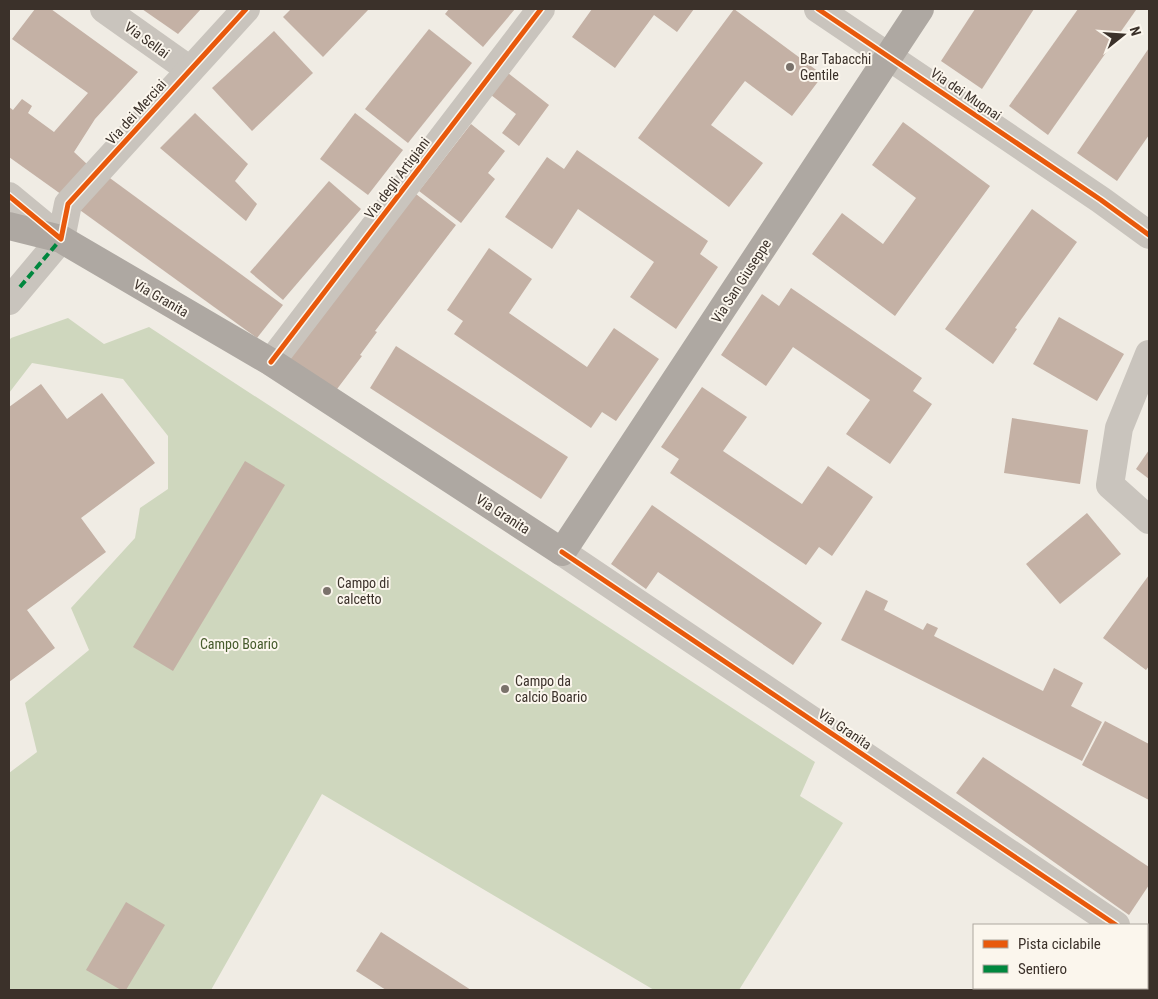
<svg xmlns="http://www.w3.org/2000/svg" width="1158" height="999" font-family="'Roboto Condensed',sans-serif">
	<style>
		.green { fill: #cfd7be }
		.building { fill: #c4b1a5 }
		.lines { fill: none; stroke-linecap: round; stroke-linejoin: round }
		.minor { stroke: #c9c4bd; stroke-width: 28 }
		.major { stroke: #aea8a2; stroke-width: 28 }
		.quiet { stroke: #00873e; stroke-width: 4; stroke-dasharray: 8 4; stroke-linecap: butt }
		.cycleway-casing { stroke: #fbf6ed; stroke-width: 8 }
		.cycleway { stroke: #e8590c; stroke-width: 5 }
		.poi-dot { fill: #7a726b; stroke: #fbf6ed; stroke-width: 2 }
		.labels { text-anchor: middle; stroke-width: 4; stroke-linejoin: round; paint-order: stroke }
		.street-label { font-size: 14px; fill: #3b312a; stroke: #fbf6ed }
		.poi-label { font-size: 14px; fill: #3b312a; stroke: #fbf6ed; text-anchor: start }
		.park-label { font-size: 14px; fill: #465b2c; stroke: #fbf6ed }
	</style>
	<rect width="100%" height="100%" fill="#f0ece4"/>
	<!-- green -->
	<g class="green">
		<path d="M 68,318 L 104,344 L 149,327 L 815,762 L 800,796 L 843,823 L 739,990 L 654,990 L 322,794 L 211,990 L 9,990 L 9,773 L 37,752 L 25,703 L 89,650 L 71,608 L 135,538 L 140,508 L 168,489 L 168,436 L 123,379 L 32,363 L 9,393 L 9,341 L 11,338 Z"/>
		<path d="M 1149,932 L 1149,990 L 1135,990 L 1131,988 L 1147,988 L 1147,936 Z"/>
	</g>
	<!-- building -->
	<g class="building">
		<path d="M 35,9 L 51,9 L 138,72 L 95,119 L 74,152 L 88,165 L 65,197 L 9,157 L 9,107 L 13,110 L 22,99 L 32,106 L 28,113 L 54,132 L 88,93 L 12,39 Z"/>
		<path d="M 142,9 L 201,9 L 178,34 Z"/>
		<path d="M 291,9 L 369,9 L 323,57 L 283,17 Z"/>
		<path d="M 449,9 L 515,9 L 483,47 L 445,14 Z"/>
		<path d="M 592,9 L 694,9 L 677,32 L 654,15 L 615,68 L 572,37 Z"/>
		<path d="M 734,9 L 823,75 L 792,116 L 745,81 L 711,125 L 763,163 L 729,207 L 638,138 Z"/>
		<path d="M 975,9 L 1034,9 L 982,89 L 941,61 Z"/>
		<path d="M 1078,9 L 1133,9 L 1136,10 L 1048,135 L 1009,106 Z"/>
		<path d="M 429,29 L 472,63 L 408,143 L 365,109 Z"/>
		<path d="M 274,31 L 313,73 L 252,131 L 212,88 Z"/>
		<path d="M 1149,48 L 1149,135 L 1117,181 L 1077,153 Z"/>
		<path d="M 508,73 L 549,105 L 519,146 L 502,133 L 516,114 L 491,95 Z"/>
		<path d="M 195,113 L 248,164 L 235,181 L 257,204 L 246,221 L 160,148 Z"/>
		<path d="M 355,113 L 403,150 L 368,195 L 320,159 Z"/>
		<path d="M 903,122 L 990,186 L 895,316 L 812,254 L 842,213 L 883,244 L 916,198 L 872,165 Z"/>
		<path d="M 471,124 L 505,151 L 488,173 L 495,179 L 461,223 L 419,191 Z"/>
		<path d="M 577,150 L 708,241 L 700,254 L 718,267 L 676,329 L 630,297 L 654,262 L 578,209 L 552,249 L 505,217 L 547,157 L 564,169 Z"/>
		<path d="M 103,173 L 283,305 L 257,338 L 77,208 Z"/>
		<path d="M 329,181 L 361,209 L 283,300 L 250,272 Z"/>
		<path d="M 416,194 L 456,225 L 375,331 L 377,332 L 360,355 L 362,356 L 334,393 L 290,359 Z"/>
		<path d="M 1032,209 L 1077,242 L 1015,328 L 1017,329 L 993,364 L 945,329 Z"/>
		<path d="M 489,248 L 532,279 L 509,313 L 587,367 L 614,328 L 659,359 L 616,421 L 602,412 L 591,428 L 454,334 L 463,321 L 447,310 Z"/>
		<path d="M 791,288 L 922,378 L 913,391 L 932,404 L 890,464 L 846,434 L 870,400 L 793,347 L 766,386 L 721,355 L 762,294 L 779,306 Z"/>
		<path d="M 1059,317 L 1124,354 L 1097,401 L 1033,364 Z"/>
		<path d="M 396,346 L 568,457 L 541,499 L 370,388 Z"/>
		<path d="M 41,384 L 67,419 L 102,393 L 155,463 L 81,518 L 106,552 L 27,610 L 55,648 L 9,682 L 9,407 Z"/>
		<path d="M 702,387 L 747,417 L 723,451 L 802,504 L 828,466 L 873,497 L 832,556 L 819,547 L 806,565 L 670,473 L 679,459 L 661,447 Z"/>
		<path d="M 1012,418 L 1088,430 L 1080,484 L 1004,473 Z"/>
		<path d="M 1149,450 L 1149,479 L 1136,469 Z"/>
		<path d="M 245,461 L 285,485 L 173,671 L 133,647 Z"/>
		<path d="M 652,505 L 822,623 L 793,665 L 658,572 L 646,589 L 611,564 Z"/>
		<path d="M 1087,513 L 1121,554 L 1060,604 L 1026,564 Z"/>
		<path d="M 1149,575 L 1149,666 L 1146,670 L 1103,638 Z"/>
		<path d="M 866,590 L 888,601 L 884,610 L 923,630 L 927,623 L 938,628 L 934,636 L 1043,691 L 1054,668 L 1083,683 L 1071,706 L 1102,722 L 1082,761 L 841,640 Z"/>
		<path d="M 1105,721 L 1149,744 L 1149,800 L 1082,765 Z"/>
		<path d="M 983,757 L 1149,867 L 1149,885 L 1129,915 L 956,793 Z"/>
		<path d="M 126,902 L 165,925 L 126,990 L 121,990 L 86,970 Z"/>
		<path d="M 381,932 L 471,990 L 386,990 L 356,971 Z"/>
		<path d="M 1075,988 L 1101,988 L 1099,990 L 1079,990 Z"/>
	</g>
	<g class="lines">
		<!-- minor -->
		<g class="minor">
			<path d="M 104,9 L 190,70"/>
			<path d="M 818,9 L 1101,200 L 1149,235"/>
			<path d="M 9,196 L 61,239"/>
			<path d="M 9,301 L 61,239 L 68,204 L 246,9"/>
			<path d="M 1149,354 L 1119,428 L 1110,485 L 1149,520"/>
			<path d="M 271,362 L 541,9"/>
			<path d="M 562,552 L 1116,925"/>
		</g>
		<!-- major -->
		<path class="major" d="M 9,226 L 61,239 L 271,362 L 562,552 L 920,9"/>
		<!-- quiet -->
		<g class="quiet">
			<path d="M 20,287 L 61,239"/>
			<path d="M 1147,949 L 1149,951"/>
		</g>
		<defs>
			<g id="cycleway">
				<path d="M 818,9 L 1101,200 L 1149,235"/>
				<path d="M 9,196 L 61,239 L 68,204 L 246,9"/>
				<path d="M 271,362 L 541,9"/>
				<path d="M 562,552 L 1116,925"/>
			</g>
		</defs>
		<!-- cycleway casing -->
		<use href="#cycleway" class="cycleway-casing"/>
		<!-- cycleway -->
		<use href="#cycleway" class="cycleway"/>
	</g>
	<!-- markers -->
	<g class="poi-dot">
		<circle cx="790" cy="67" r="5"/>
		<circle cx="327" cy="591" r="5"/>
		<circle cx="505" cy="689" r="5"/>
	</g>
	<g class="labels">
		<!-- street labels -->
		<g class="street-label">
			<text transform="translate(147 40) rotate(36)" y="5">Via Sellai</text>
			<text transform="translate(966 94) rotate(34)" y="5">Via dei Mugnai</text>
			<text transform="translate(136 112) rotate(-48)" y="5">Via dei Merciai</text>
			<text transform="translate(397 178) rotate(-53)" y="5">Via degli Artigiani</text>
			<text transform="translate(741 281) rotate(-57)" y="5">Via San Giuseppe</text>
			<text transform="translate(161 298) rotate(30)" y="5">Via Granita</text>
			<text transform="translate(503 514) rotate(33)" y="5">Via Granita</text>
			<text transform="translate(845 729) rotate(34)" y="5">Via Granita</text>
		</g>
		<!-- poi labels -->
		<g class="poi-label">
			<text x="800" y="64">Bar Tabacchi<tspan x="800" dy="16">Gentile</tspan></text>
			<text x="337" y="588">Campo di<tspan x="337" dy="16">calcetto</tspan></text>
			<text x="515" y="686">Campo da<tspan x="515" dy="16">calcio Boario</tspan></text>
		</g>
		<!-- park labels -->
		<g class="park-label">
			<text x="239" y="649">Campo Boario</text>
		</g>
	</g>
	<!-- border -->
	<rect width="1158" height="999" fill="none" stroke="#3b312a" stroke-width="20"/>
	<!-- legend -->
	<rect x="973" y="924" width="175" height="65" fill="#fbf6ed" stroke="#aea79f"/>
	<rect x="983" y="940" width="25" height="8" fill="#e8590c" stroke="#aea79f"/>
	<text x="1018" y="949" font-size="15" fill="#3b312a">Pista ciclabile</text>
	<rect x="983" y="965" width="25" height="8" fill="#00873e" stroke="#aea79f"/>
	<text x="1018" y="974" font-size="15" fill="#3b312a">Sentiero</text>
	<!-- north arrow -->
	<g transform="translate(1123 35) rotate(73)" stroke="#fbf6ed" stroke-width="4" paint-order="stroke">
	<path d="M0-4L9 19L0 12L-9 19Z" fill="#3b312a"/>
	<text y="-8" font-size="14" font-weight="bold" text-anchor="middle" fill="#3b312a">N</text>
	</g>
</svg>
